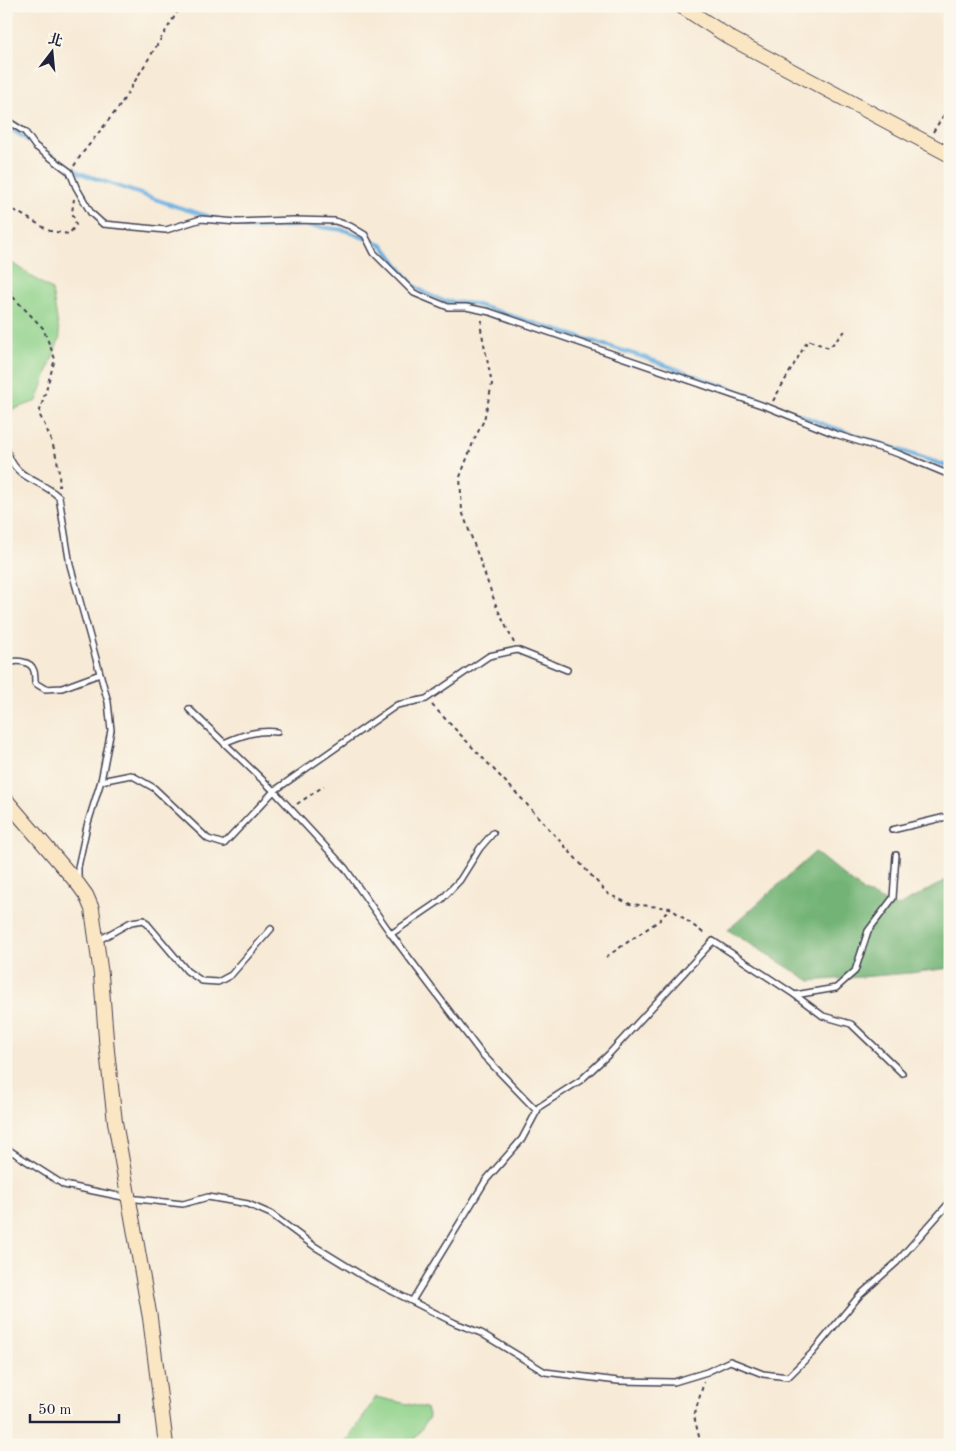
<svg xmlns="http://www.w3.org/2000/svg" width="956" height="1451" font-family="'Old Standard TT','Noto Serif TC',serif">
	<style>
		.green { fill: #8fd28a; stroke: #587a62 }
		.forest { fill: #73b476; stroke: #4a6b58 }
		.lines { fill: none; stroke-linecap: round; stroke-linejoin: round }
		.stream { stroke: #6bb0e1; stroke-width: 4 }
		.lane-casing { stroke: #424052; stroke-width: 8 }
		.secondary-casing { stroke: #424052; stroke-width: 16 }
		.path { stroke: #424052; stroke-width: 2; stroke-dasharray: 4 4; stroke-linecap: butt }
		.lane { stroke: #fff; stroke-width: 5 }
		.secondary { stroke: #fbe6c4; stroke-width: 14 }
	</style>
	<rect width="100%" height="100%" fill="#fbf7ec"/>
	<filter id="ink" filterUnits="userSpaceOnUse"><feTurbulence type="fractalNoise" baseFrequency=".02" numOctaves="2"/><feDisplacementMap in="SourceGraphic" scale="10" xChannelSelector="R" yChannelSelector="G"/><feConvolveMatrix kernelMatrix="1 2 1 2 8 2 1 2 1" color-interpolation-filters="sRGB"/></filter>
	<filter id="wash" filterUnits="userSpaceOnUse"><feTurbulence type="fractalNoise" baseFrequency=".0096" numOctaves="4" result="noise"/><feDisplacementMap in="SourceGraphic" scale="20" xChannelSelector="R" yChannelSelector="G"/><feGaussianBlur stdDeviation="1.12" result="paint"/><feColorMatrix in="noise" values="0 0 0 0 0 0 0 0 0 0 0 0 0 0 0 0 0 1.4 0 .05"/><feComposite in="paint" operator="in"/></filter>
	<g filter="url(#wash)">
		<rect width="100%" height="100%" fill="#f7ead6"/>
		<!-- green -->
		<g class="green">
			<path d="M 6,259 L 52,290 L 60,337 L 37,401 L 6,412 Z"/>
			<path d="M 376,1397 L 426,1408 L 429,1417 L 411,1445 L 345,1445 Z"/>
		</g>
		<!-- forest -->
		<path class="forest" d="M 815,852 L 864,892 L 897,907 L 950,878 L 950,968 L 911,973 L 810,981 L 728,930 Z"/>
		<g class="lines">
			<!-- stream -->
			<g class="stream">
				<path d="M 6,126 L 31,142"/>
				<path d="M 45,151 L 80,173 L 178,207 L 217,219"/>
				<path d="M 231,223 L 251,229 L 303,225 L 344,230 L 384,246 L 413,285 L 425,293 L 444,301 L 474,304 L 643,357 L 765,401 L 831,427 L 950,467"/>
			</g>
		</g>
	</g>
	<g filter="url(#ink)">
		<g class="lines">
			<defs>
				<g id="lane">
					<path d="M 6,120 L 25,132 L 35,146 L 70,172 L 76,187 L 91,213 L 103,224 L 166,230 L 201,219 L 237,222 L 294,220 L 335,221 L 350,226 L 365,235 L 374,253 L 414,293 L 448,307 L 466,307 L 490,312 L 770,408 L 835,434 L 899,454 L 950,475"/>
					<path d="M 6,448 C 15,481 37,477 59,497 L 70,565 L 108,702 L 111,730 L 101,781 L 87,826 L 78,867 L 78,878"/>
					<path d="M 6,665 C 14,659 31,660 34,671 C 35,675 35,680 35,683 L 45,689 L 62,688 L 100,674"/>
					<path d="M 189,709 L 274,791 L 345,868 L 391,934 L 481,1053 L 537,1111"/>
					<path d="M 224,743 C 242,735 257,730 277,732"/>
					<path d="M 101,781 L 131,775 L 154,788 L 208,839 L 224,844 L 274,791 L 397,705 L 426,699 L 489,656 L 517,650 L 567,670"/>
					<path d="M 892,830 L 950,816"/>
					<path d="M 391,934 L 441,900 L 460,880 L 480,848 L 493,833"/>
					<path d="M 99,940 L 131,922 L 144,920 L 187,971 L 202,981 L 218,982 L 231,975 L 271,929"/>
					<path d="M 795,995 L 823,1016 L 851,1024 L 902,1073"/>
					<path d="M 6,1148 L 64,1185 L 128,1198 L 183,1204 L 208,1197 L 248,1204 L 271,1214 L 314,1246 L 366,1278 L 455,1323 L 481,1333 L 545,1372 L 618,1381 L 674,1382 L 707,1372 L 730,1361 L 763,1374 L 788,1377 L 812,1353 L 860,1295 L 896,1263 L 950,1202"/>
					<path d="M 412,1301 L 486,1180 L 522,1139 L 539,1107 L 581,1080 L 609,1054 L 713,941 L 795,995 L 836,988 L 855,971 L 868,931 L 893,898 L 896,855"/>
				</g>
				<g id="secondary">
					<path d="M 681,6 L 732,39 L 950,155"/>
					<path d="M 6,800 L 78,884 L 86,895 L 92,909 L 101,975 L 107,1051 L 115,1122 L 150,1318 L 166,1445"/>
				</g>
			</defs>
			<!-- lane casing -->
			<use href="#lane" class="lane-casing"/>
			<!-- secondary casing -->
			<use href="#secondary" class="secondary-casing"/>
			<!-- path -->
			<g class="path">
				<path d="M 933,132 L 950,105"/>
				<path d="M 74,166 L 81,155 L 119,107 L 181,6"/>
				<path d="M 6,208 L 12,209 L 50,231 L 69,234 L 76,225 L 72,212 L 74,199"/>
				<path d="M 6,274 L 12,296 L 43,328 L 55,359 L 39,414 C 51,436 61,462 59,487"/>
				<path d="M 6,298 L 12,296"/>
				<path d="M 482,320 L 481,329 L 492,384 L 484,420 L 474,440 L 460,477 L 462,511 L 497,608 L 514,643"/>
				<path d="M 773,401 L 808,340 L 829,348 L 845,331"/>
				<path d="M 432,705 L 522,799 L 608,894 L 630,904 L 670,908 L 706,935"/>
				<path d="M 297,804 L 324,786"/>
				<path d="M 606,957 L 660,920 L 670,908"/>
				<path d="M 701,1445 L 694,1416 L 704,1382"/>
			</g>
			<!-- lane -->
			<use href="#lane" class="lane"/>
			<!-- secondary -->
			<use href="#secondary" class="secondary"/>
		</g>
	</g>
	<!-- margin -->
	<rect width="956" height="1451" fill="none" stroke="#fbf7ec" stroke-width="25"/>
	<!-- north arrow -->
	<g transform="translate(52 52) rotate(16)" stroke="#fbf7ec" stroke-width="4" paint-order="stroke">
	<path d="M0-4L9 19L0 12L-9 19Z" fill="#22223b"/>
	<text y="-8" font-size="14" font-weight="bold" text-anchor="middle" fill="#22223b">北</text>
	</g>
	<!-- scale -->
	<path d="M30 1414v8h89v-8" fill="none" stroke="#22223b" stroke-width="2.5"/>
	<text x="38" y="1414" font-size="15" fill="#22223b" stroke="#fbf7ec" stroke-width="4" paint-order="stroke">50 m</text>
</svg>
